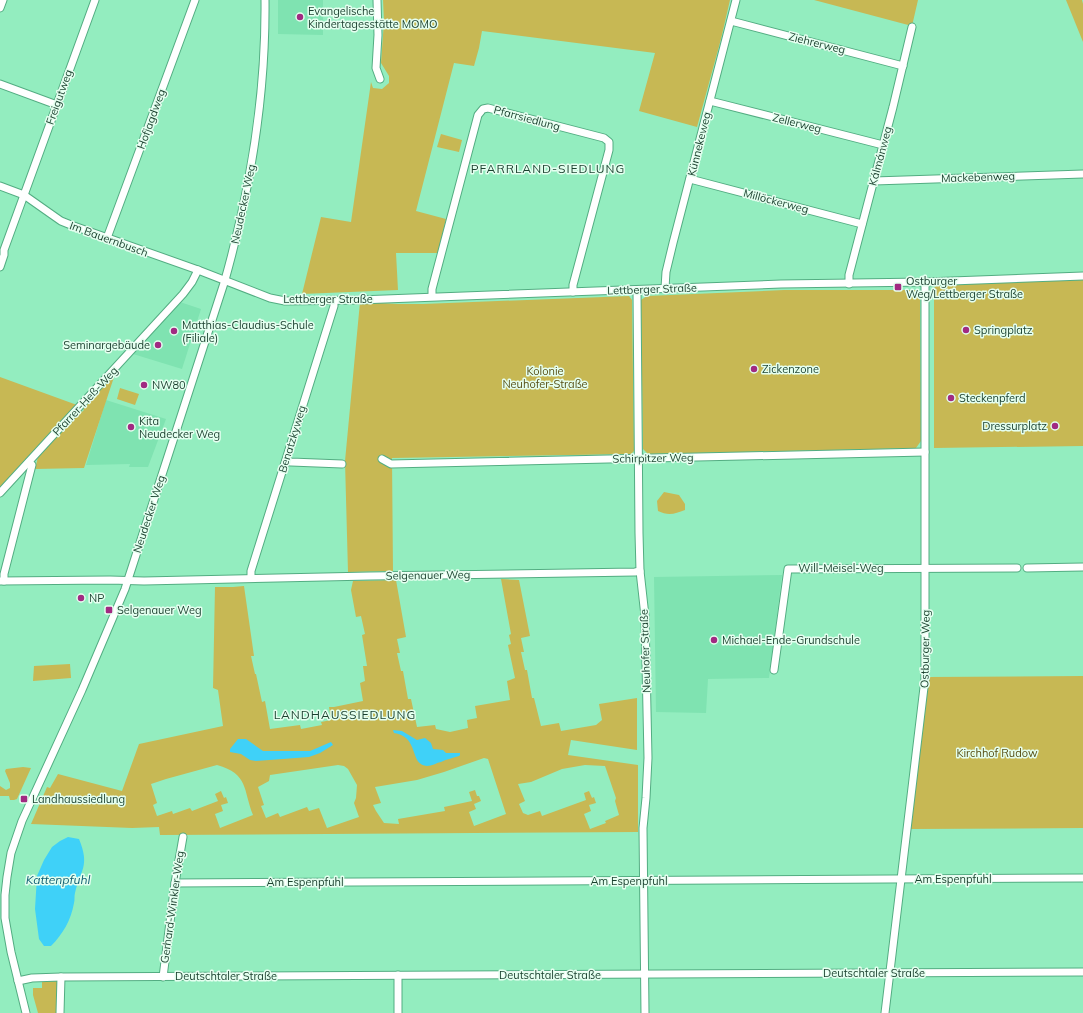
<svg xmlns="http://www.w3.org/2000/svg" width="1083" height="1013" font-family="Mulish,sans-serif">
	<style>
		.built { fill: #7fe3b1 }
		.green { fill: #c7b854; fill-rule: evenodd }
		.water { fill: #3fd1f8 }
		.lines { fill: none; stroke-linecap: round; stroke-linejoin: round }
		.minor-casing { stroke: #53ad82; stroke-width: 9 }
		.minor { stroke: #fff; stroke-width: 7 }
		.poi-dot { fill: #a12a82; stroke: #e5fff0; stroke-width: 1.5 }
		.labels { text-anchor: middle; stroke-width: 3; stroke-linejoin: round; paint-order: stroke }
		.poi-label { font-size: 11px; fill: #193f2d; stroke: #e5fff0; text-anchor: start }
		.street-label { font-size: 11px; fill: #193f2d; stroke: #e5fff0 }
		.park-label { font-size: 11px; fill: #585015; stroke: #e5fff0 }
		.neighbourhood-label { font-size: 12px; letter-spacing: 1px; fill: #193f2d; stroke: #e5fff0 }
		.water-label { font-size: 12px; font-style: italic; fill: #0f5f73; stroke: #e5fff0 }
	</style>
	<rect width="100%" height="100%" fill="#93edbf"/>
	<!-- built -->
	<g class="built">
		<path d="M 278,0 L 323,0 L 323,35 L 278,34 Z"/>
		<path d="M 180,302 L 201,309 L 182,369 L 133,354 Z"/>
		<path d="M 106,400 L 166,419 L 148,467 L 129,467 L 130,464 L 86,465 Z"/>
		<path d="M 782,575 L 769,678 L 708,679 L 706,713 L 656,712 L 654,577 Z"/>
	</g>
	<!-- green -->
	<g class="green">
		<path d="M 383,0 L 730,0 L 721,39 L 697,127 L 639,111 L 655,53 L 482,31 L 479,48 L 474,66 L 454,63 L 416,211 L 446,219 L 438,253 L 396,253 L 398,290 L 302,294 L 321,217 L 351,222 L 371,82 L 373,88 L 382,89 L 389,83 L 389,76 L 381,63 L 384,21 Z"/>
		<path d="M 814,0 L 918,0 L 912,26 Z"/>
		<path d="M 1066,0 L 1082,0 L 1083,4 L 1083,42 Z"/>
		<path d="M 441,134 L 462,140 L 459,152 L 437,147 Z"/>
		<path d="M 1083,280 L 1083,446 L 934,448 L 934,288 L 937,285 Z"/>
		<path d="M 784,290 L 915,290 L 920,297 L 921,441 L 916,448 L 648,454 L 643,449 L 641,300 L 647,296 Z"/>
		<path d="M 629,296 L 632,300 L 634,451 L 631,454 L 392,458 L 393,571 L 348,572 L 345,461 L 360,302 L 398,304 L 423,304 Z"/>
		<path d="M 115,374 L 84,468 L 35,469 L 38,457 L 81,411 L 82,412 L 84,410 L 83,409 Z"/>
		<path d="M 0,377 L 77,405 L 0,487 Z"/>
		<path d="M 120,388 L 139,394 L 135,405 L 117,399 Z"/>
		<path d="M 664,492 L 679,495 L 685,504 L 685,510 C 675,514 668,516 658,511 L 657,501 Z"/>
		<path d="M 501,579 L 519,580 L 530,636 L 521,638 L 524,652 L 521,652 L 525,670 L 527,670 L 532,698 L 534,698 L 541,726 L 559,723 L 561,731 L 596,725 L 602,720 L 599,704 L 637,698 L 637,750 L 571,740 L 568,755 L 638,765 L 638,832 L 160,835 L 159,827 L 132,828 L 31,824 L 47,787 L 50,788 L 58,774 L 122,791 L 139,744 L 223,726 L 218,690 L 213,688 L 215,587 L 233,587 L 244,586 L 254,656 L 251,656 L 255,674 L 256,674 L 262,702 L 265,701 L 270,729 L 300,725 L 301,729 L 322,725 L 321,722 L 331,720 L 329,707 L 334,707 L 363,701 L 360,683 L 365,681 L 363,666 L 367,666 L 362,635 L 365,634 L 361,616 L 356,617 L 351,590 L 353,581 L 396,580 L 406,637 L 397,639 L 400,653 L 397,653 L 401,671 L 403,671 L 408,699 L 411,699 L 417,727 L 435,725 L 436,729 L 450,732 L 468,728 L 467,720 L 477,718 L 475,706 L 510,700 L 507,681 L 515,678 L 508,645 L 511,644 L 509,635 L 511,634 ZM 484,758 L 488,759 L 506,814 L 474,826 L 469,812 L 476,809 L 474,804 L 481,801 L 479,796 L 477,796 L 475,790 L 469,792 L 472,801 L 444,807 L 445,811 L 398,819 L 399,824 L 384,823 L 376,811 L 373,805 L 381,803 L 375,787 L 417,780 L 444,772 ZM 217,765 C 249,774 243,790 253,815 L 220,828 L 215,814 L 223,811 L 221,805 L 228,803 L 226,797 L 224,798 L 221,791 L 215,794 L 218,801 L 192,811 L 190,808 L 173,814 L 172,811 L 157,816 L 153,805 L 157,803 L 151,784 L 166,779 ZM 338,765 L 344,766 L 348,769 L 357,785 L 356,798 L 354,803 L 359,817 L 327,828 L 319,808 L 309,811 L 307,807 L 280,817 L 278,813 L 266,818 L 261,806 L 264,805 L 258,787 L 269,781 L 270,775 ZM 585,765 L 605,766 L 616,798 L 615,801 L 619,815 L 605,821 L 606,823 L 590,829 L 584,814 L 591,811 L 589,805 L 596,803 L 594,797 L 592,798 L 589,791 L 584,793 L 586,800 L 542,816 L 540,811 L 528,815 L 523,813 L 519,804 L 525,801 L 518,784 L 531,782 L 562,769 Z"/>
		<path d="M 70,664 L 71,678 L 33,681 L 34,666 Z"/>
		<path d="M 1083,676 L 1083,828 L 911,829 L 928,677 Z"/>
		<path d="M 23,767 L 31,768 L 17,799 L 14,800 L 10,800 L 9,796 L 0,796 L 0,786 L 6,790 L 10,788 L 10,783 L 5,771 L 6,769 Z"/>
		<path d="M 57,981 L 58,983 L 58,1013 L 38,1013 L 33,995 L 33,988 L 42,988 L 42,982 Z"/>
	</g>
	<!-- water -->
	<g class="water">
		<path d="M 393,730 L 402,731 L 417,740 L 425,738 L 431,743 L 433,749 L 443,750 L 446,753 L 460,753 L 460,755 L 459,756 C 453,758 447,759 441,762 C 436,763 432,766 427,766 C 409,765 420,737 394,733 Z"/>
		<path d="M 238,739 L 246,739 L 263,751 L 310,751 L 331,742 L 333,745 L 320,753 L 309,757 L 256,761 L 250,760 L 241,754 L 230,752 L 230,749 Z"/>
		<path d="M 68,837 L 79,839 C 90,866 81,869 75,893 C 74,896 75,900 74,903 C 71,920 63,934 51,946 L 44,946 L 39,939 L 35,909 L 37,876 L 44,860 L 52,847 L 60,841 Z"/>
	</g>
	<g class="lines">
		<defs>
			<g id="minor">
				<path d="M 377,0 L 378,35 L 376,68 L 380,79"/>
				<path d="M 0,8 L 3,0"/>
				<path d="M 731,21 L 903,66"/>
				<path d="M 0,84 L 57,105"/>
				<path d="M 710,101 L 883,145"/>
				<path d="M 690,179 L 862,224"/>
				<path d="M 874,181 L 1083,174"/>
				<path d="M 0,186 L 24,195 L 51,214 L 61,221 L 71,225 L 198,270 L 270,298 L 285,301 L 359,300 L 781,284 L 925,282 L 1083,276"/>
				<path d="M 107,238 L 195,0"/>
				<path d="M 0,267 L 4,255 L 4,250 L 95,0"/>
				<path d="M 849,284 L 849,275 L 893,107 L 912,27"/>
				<path d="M 665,288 L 666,272 L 673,243 L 736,0"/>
				<path d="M 637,290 L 639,533 L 640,571 L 645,616 L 648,758 L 646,798 L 643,828 L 645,1013"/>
				<path d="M 432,296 L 432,289 L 478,115 L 483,109 L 488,108 L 604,138 L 609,142 L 609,150 L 573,285 L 573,292"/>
				<path d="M 382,459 L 391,464 L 925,452"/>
				<path d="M 286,461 L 291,462 L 342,464"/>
				<path d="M 0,493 L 183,294 L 192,282 L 198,270"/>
				<path d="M 1027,568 L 1083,567"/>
				<path d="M 251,578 L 251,571 L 334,306 L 334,300"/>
				<path d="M 0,581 L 110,580 L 144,581 L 370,576 L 635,572 L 640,571"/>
				<path d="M 4,581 L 4,574 L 32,465 L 29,462"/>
				<path d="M 774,670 L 788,569 L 1017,568"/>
				<path d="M 175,883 L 1083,878"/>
				<path d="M 398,975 L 398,1013"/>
				<path d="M 163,977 L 175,883 L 183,837"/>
				<path d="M 18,981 L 32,978 L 61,977 L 1083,972"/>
				<path d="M 26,1013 L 11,952 L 5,918 L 5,895 L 7,877 L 11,853 L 22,821 L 82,690 L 125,589 L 225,280 C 251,187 266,97 265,0"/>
				<path d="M 60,1013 L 61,977"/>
				<path d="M 885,1013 L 925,679 L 925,282"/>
			</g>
		</defs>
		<!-- minor casing -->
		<use href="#minor" class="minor-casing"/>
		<!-- minor -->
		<use href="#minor" class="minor"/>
	</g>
	<!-- markers -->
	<g class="poi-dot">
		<circle cx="300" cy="17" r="4"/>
		<rect x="894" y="283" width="8" height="8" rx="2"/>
		<circle cx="966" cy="330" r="4"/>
		<circle cx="174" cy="331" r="4"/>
		<circle cx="158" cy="345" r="4"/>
		<circle cx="754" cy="369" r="4"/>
		<circle cx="144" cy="385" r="4"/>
		<circle cx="951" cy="398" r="4"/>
		<circle cx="1055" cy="426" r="4"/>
		<circle cx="131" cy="427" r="4"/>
		<circle cx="81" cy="598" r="4"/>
		<rect x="105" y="606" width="8" height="8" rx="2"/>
		<circle cx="714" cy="640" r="4"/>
		<rect x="20" y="795" width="8" height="8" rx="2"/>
	</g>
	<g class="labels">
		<!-- poi labels -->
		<g class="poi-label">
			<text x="308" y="15">Evangelische<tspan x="308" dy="13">Kindertagesstätte MOMO</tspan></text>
			<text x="906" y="285">Ostburger<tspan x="906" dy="13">Weg/Lettberger Straße</tspan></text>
			<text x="182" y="329">Matthias-Claudius-Schule<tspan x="182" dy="13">(Filiale)</tspan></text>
			<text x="974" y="334">Springplatz</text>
			<text x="150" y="349" text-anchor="end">Seminargebäude</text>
			<text x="762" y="373">Zickenzone</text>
			<text x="152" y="389">NW80</text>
			<text x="959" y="402">Steckenpferd</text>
			<text x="139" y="425">Kita<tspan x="139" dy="13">Neudecker Weg</tspan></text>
			<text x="1047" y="430" text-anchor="end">Dressurplatz</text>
			<text x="89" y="602">NP</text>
			<text x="117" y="614">Selgenauer Weg</text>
			<text x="722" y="644">Michael-Ende-Grundschule</text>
			<text x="32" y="803">Landhaussiedlung</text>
		</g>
		<!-- street labels -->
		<g class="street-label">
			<text transform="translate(817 43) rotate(14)" y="4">Ziehrerweg</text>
			<text transform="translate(59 97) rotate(-70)" y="4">Freigutweg</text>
			<text transform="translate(527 118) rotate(15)" y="4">Pfarrsiedlung</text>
			<text transform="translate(151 119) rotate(-70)" y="4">Hofjagdweg</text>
			<text transform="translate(797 123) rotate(14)" y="4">Zellerweg</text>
			<text transform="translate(699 144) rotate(-76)" y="4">Künnekeweg</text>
			<text transform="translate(880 156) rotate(-75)" y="4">Kálmánweg</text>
			<text transform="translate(978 177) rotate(-2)" y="4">Mackebenweg</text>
			<text transform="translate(776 201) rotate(15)" y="4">Millöckerweg</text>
			<text transform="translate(243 204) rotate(-78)" y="4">Neudecker Weg</text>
			<text transform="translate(109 239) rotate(20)" y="4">Im Bauernbusch</text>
			<text transform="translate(652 289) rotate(-2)" y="4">Lettberger Straße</text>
			<text x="328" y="303">Lettberger Straße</text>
			<text transform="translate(85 401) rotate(-47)" y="4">Pfarrer-Heß-Weg</text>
			<text transform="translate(292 439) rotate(-73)" y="4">Benatzkyweg</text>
			<text transform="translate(653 458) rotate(-1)" y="4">Schirpitzer Weg</text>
			<text transform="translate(149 514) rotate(-72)" y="4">Neudecker Weg</text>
			<text x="841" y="572">Will-Meisel-Weg</text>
			<text transform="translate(428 575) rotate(-1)" y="4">Selgenauer Weg</text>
			<text transform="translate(925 649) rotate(-89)" y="4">Ostburger Weg</text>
			<text transform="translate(645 651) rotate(-92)" y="4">Neuhofer Straße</text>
			<text x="953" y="883">Am Espenpfuhl</text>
			<text x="629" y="885">Am Espenpfuhl</text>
			<text x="305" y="886">Am Espenpfuhl</text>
			<text transform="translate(172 907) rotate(-82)" y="4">Gerhard-Winkler-Weg</text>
			<text x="874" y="977">Deutschtaler Straße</text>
			<text x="550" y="979">Deutschtaler Straße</text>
			<text x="226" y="980">Deutschtaler Straße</text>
		</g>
		<!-- park labels -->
		<g class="park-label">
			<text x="545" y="375">Kolonie<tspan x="545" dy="13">Neuhofer-Straße</tspan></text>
			<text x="997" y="757">Kirchhof Rudow</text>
		</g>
		<!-- neighbourhood labels -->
		<g class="neighbourhood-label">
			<text x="548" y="173">PFARRLAND-SIEDLUNG</text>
			<text x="345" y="719">LANDHAUSSIEDLUNG</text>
		</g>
		<!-- water labels -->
		<g class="water-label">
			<text x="58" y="884">Kattenpfuhl</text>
		</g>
	</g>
</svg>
